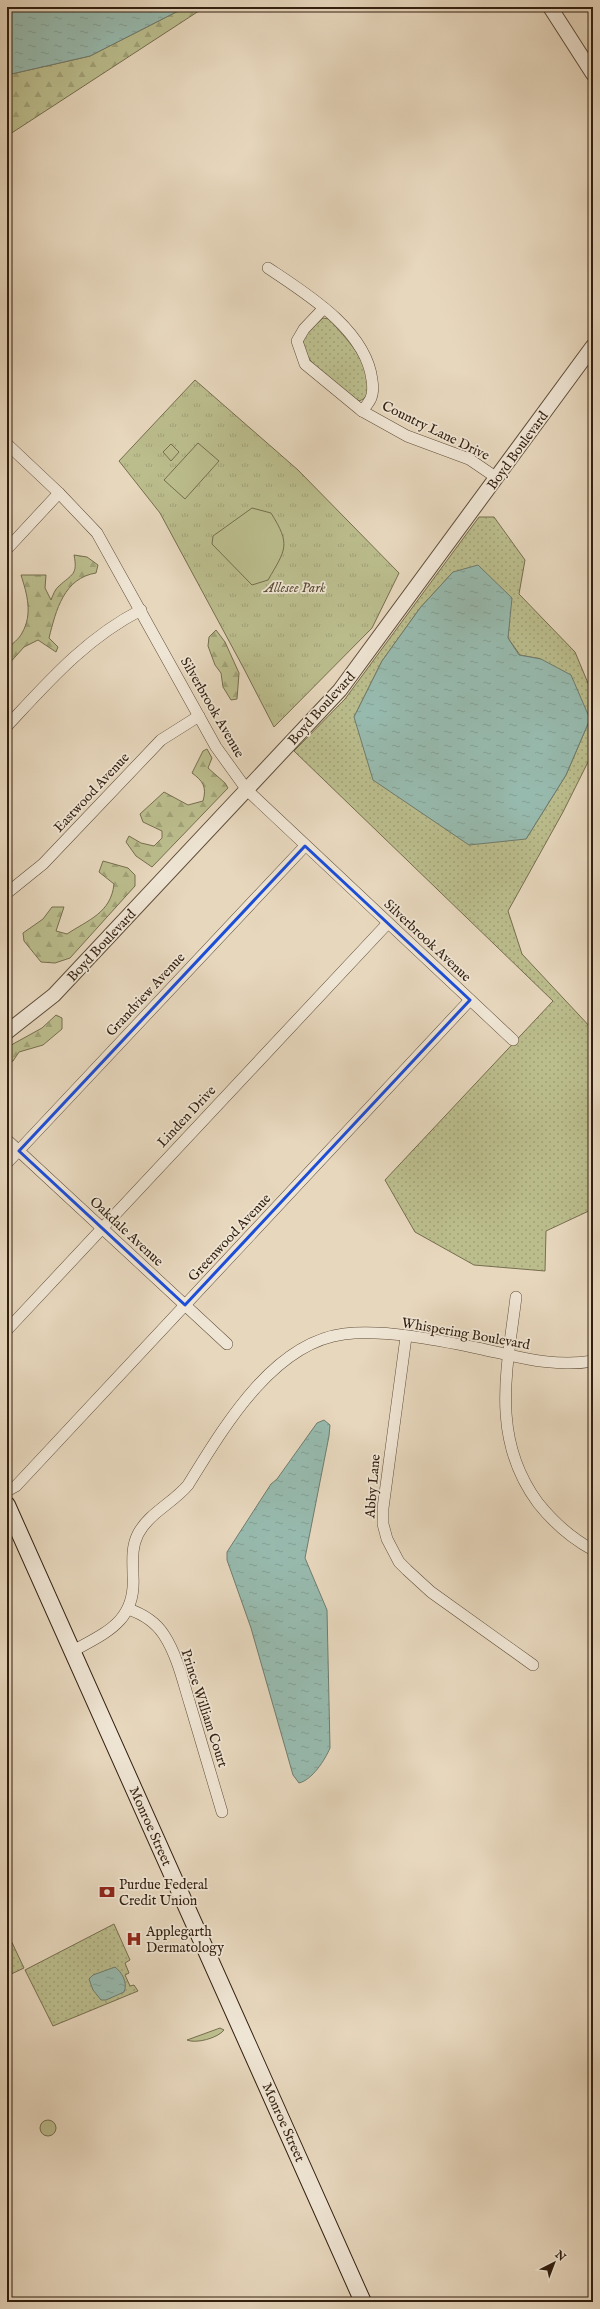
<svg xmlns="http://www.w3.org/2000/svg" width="600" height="2309" font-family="'IM FELL English',serif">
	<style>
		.grass { fill: url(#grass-dots); stroke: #766e4e; fill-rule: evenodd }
		.forest { fill: url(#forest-firs); stroke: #766e4e }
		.park { fill: url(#park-tufts); stroke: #766e4e }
		.garden { fill: #bbbd8d; stroke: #766e4e }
		.water { fill: url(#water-ripples); stroke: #6f7c6e }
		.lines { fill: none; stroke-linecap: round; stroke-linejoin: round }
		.stream { stroke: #6f7c6e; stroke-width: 3 }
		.minor-casing { stroke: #5f4d3a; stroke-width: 12 }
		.tertiary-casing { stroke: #5f4d3a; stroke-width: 16 }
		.secondary-casing { stroke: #321f0f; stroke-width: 18 }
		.minor { stroke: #efe5d4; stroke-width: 11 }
		.tertiary { stroke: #efe5d4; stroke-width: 14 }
		.secondary { stroke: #efe5d4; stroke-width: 16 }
		.marked { fill: none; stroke: #1d4ed8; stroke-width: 3; stroke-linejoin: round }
		.labels { text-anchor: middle; stroke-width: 3.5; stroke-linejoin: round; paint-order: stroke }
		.street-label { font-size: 14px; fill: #321f0f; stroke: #efe5d4 }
		.park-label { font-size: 14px; font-style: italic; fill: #5b4e35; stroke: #efe5d4 }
		.poi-label { font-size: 14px; fill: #321f0f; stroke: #efe5d4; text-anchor: start }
	</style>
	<defs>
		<pattern id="grass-dots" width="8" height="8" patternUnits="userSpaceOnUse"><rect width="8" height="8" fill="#bbbd8d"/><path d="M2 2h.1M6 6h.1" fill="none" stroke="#a1a278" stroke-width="1.8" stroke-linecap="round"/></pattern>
		<pattern id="forest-firs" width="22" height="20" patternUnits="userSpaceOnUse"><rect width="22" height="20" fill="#bbbd8d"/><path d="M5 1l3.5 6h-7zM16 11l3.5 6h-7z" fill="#a1a278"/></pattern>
		<pattern id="park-tufts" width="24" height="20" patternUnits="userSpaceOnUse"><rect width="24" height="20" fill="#bbbd8d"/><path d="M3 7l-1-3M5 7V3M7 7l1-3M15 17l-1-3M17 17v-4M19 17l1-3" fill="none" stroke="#a1a278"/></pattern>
		<pattern id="water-ripples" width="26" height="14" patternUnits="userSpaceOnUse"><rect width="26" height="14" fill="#97baae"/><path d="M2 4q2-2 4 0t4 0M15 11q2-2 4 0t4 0" fill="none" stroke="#839f94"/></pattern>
	</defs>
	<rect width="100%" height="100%" fill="#e7d7bd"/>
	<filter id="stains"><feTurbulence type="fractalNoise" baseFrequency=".005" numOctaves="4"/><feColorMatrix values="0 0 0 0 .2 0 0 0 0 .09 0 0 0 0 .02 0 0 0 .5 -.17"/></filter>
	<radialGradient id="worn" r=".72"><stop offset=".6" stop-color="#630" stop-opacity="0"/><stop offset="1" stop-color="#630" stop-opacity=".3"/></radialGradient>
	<!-- grass -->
	<g class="grass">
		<path d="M 323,318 L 329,319 C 347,340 367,358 368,386 C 368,394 367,398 359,401 C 344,392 293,358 305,335 C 308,329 318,323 323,318 Z"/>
		<path d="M 479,517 L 494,517 L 525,560 L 519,594 L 575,652 L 593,695 L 593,752 L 563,812 L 508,911 L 522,954 L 593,1030 L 593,1209 L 546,1231 L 545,1271 L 474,1265 L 415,1232 L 385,1180 L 553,1001 L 294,751 L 345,699 ZM 453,572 L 511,598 L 508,638 L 520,655 L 541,659 L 590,719 L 566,775 L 526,839 L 354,717 L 382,661 L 420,608 Z"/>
		<path d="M 114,1924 L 130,1960 L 125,1963 L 129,1973 L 125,1975 L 130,1986 L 134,1985 L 138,1991 L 53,2026 L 25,1970 Z"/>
		<path d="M 7,1932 L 24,1968 L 7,1976 Z"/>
	</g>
	<!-- forest -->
	<g class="forest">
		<path d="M 186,7 L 205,7 L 7,136 L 7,75 L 90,56 Z"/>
		<path d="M 74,555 L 87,557 L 98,565 L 96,573 C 64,578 56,610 49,638 L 58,647 L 56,652 L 38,640 L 24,647 L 7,666 L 7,649 C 12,644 19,639 22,633 C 33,614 27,594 21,575 L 46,575 L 45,588 L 51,600 C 53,595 55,589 59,586 C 72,574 78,575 74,555 Z"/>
		<path d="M 216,630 L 225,642 L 239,673 L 237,699 L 231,700 L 223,687 L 221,673 L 215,665 L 208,646 L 209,637 Z"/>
		<path d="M 207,749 L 212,758 L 208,768 L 225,783 L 228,788 L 152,867 L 136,856 L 126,842 L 129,836 L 141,843 L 154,846 L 162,838 L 162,831 L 143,822 L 140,814 L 164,792 L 188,805 L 203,801 C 207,787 203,781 192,773 L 203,751 Z"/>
		<path d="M 103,861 L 128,868 L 135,875 L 135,886 L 70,958 L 55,963 L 41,962 L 24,941 L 23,933 L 43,919 L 52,907 L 64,907 L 56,931 L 67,934 C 88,920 111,913 114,884 L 99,872 Z"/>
		<path d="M 56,1015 L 62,1018 L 62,1029 L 43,1045 L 19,1052 L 13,1061 L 7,1064 L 7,1050 L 13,1044 L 42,1028 Z"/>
	</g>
	<!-- park -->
	<path class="park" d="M 195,380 L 298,470 L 399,573 L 372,628 L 274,727 L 243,667 L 160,513 L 119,461 Z"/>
	<!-- garden -->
	<g class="garden">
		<path d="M 198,443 L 219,461 L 185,499 L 164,480 Z"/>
		<path d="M 171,444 L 179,452 L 171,461 L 163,452 Z"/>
		<path d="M 252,508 L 271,513 C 291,545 286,549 268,580 L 252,585 L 212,544 L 213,536 Z"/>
		<path d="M 220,2028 L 224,2030 C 218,2038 196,2044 187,2040 Z"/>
		<circle cx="48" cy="2128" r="8"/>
	</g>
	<!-- water -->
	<g class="water">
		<path d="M 7,7 L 186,7 L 90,56 L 7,75 Z"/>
		<path d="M 478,565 L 512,598 L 508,638 L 519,655 L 541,659 L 571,675 L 590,719 L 566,775 L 526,839 L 469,845 L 373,780 L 354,717 L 382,661 L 420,608 L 453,572 Z"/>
		<path d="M 324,1420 L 330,1425 L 329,1436 L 305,1558 L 327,1610 L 330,1748 C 325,1760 312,1780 299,1783 L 293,1775 L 251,1628 L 227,1560 L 227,1552 L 271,1484 L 277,1479 L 317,1423 Z"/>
		<path d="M 115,1967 C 122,1972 128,1983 124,1992 L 106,2000 L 101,2000 L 93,1990 L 89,1979 L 93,1975 Z"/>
	</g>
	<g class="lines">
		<!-- stream -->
		<path class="stream" d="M 589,2302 L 593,2300"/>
		<defs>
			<g id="minor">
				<path d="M 268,268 C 307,294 366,330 372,380 C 373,386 373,393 371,398 C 369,403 365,407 362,411"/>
				<path d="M 324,308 L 304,329 L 297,341 L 305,364 L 362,411 L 407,436 L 469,459 L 497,478"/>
				<path d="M 7,444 L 59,493 L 97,533 L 216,747 L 247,790 L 513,1040"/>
				<path d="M 7,549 L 59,493"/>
				<path d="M 7,726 C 48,682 86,638 141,610"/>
				<path d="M 7,893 L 43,864 L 161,740 L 199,716"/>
				<path d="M 7,1140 L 227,1344"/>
				<path d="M 7,1163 L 305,846"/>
				<path d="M 516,1297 C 507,1370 490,1438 538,1503 C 554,1523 571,1538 593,1550"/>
				<path d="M 7,1330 L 388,923"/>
				<path d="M 406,1337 L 383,1508 L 383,1524 L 387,1539 L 399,1562 L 407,1570 L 431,1592 L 533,1665"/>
				<path d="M 7,1491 L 16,1486 L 470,1000"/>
				<path d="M 128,1609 C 143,1614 155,1621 164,1635 C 177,1655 183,1681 190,1704 C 201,1740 211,1776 222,1812"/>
				<path d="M 73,1651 C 107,1632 136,1621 133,1576 C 133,1561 131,1548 138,1534 C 149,1513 173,1503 188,1485 C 223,1429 272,1343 344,1334 C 383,1329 438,1340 477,1348 C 516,1356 553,1368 593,1361"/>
			</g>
			<g id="tertiary">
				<path d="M 550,7 L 593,74"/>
				<path d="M 7,1032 L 54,995 L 340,690 L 593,346"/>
			</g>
			<path id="secondary" d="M 7,1505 L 363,2302"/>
		</defs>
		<!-- minor casing -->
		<use href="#minor" class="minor-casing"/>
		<!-- tertiary casing -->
		<use href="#tertiary" class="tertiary-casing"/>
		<!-- secondary casing -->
		<use href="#secondary" class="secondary-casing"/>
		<!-- minor -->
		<use href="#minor" class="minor"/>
		<!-- tertiary -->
		<use href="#tertiary" class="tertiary"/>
		<!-- secondary -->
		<use href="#secondary" class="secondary"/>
	</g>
	<!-- marked area -->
	<path class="marked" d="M 305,846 L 470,1000 L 185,1305 L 19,1151 Z"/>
	<!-- icons -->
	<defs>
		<symbol id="bank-bare" viewBox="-9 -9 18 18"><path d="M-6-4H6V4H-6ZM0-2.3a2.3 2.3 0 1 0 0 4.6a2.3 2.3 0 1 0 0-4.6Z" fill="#8f2418" stroke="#efe5d4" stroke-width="2.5" paint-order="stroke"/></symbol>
		<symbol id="hospital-bare" viewBox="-9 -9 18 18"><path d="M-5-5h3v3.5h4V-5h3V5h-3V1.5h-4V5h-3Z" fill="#8f2418" stroke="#efe5d4" stroke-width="2.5" paint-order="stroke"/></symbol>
	</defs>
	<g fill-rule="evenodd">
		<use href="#bank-bare" x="96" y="1881" width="22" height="22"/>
		<use href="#hospital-bare" x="123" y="1928" width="22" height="22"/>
	</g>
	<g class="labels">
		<!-- street labels -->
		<g class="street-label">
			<text transform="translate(436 430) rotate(26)" y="5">Country Lane Drive</text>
			<text transform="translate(517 450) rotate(-54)" y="5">Boyd Boulevard</text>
			<text transform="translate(213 707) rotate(60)" y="5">Silverbrook Avenue</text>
			<text transform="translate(321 708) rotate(-48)" y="5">Boyd Boulevard</text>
			<text transform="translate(91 792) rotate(-47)" y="5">Eastwood Avenue</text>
			<text transform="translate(428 940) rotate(43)" y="5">Silverbrook Avenue</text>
			<text transform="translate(101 945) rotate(-47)" y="5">Boyd Boulevard</text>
			<text transform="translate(145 994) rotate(-47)" y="5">Grandview Avenue</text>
			<text transform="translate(186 1116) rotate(-47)" y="5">Linden Drive</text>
			<text transform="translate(127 1231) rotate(43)" y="5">Oakdale Avenue</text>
			<text transform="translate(229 1237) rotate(-47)" y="5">Greenwood Avenue</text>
			<text transform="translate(466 1333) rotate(10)" y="5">Whispering Boulevard</text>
			<text transform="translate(372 1486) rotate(-85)" y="5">Abby Lane</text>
			<text transform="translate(205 1708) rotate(72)" y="5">Prince William Court</text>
			<text transform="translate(151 1826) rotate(66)" y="5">Monroe Street</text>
			<text transform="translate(284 2122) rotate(66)" y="5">Monroe Street</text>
		</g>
		<!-- park labels -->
		<g class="park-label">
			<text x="295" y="592">Allesee Park</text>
		</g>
		<!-- poi labels -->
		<g class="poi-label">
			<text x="119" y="1889">Purdue Federal<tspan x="119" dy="16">Credit Union</tspan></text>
			<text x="146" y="1936">Applegarth<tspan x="146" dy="16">Dermatology</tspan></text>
		</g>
	</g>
	<!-- margin -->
	<rect width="600" height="2309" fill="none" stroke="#e7d7bd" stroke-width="24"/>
	<rect x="8" y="8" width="584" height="2293" fill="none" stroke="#321f0f" stroke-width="2"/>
	<rect x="12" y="12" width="576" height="2285" fill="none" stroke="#321f0f"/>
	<!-- north arrow -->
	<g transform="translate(554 2263) rotate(42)" stroke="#efe5d4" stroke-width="3" paint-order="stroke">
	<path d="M0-3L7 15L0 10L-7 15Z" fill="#321f0f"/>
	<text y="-6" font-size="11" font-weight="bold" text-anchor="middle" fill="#321f0f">N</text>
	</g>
	<rect width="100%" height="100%" filter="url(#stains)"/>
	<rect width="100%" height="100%" fill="url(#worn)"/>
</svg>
